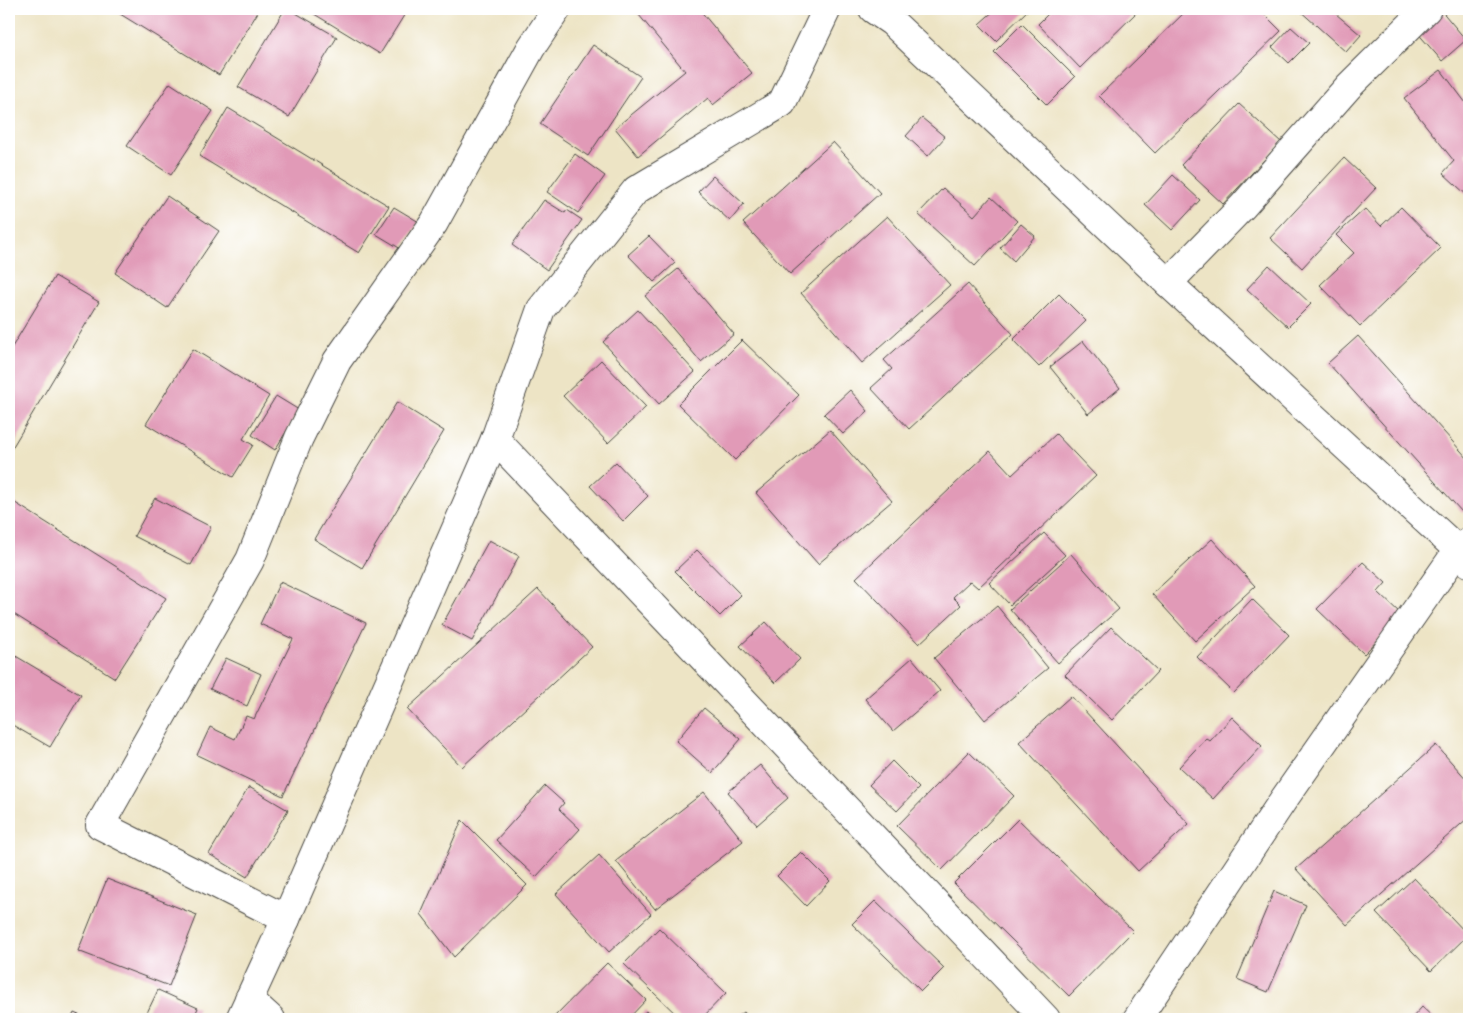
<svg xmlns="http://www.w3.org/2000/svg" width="1478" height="1028" font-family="Delius,sans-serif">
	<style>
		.building { fill: #e19ab7 }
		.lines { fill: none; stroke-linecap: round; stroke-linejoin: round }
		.street-casing { stroke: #484742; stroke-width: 30 }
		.street { stroke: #fff; stroke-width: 28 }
	</style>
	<rect width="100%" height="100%" fill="#fff"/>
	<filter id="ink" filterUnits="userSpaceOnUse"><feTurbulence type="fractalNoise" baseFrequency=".02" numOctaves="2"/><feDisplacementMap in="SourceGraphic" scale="10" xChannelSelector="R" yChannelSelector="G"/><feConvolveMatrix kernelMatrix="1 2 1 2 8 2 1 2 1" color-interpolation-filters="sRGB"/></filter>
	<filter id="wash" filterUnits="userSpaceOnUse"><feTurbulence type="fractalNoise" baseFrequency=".0096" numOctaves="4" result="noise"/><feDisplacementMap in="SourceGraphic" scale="20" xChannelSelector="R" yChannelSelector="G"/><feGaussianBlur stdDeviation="1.12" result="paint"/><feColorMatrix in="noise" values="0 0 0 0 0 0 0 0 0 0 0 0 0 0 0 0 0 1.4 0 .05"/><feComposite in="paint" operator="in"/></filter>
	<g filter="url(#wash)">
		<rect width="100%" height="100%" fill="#ede4c5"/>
		<g id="blocks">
			<!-- building -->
			<g class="building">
				<path d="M 112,9 L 260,9 L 219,75 Z"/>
				<path d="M 285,9 L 289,9 L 337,37 L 289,117 L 238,87 Z"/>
				<path d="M 306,9 L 408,9 L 380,54 Z"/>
				<path d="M 634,9 L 699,9 L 752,73 L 713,105 L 708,98 L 638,156 L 615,128 L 685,71 Z"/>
				<path d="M 996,9 L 1029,9 L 996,41 L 979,24 Z"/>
				<path d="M 1053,9 L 1140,9 L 1080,68 L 1038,24 Z"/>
				<path d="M 1188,9 L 1259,9 L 1281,31 L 1155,153 L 1099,96 Z"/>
				<path d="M 1298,9 L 1341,9 L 1336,14 L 1361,35 L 1346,52 Z"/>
				<path d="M 1440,9 L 1466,40 L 1442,61 L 1415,30 Z"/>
				<path d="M 1022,24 L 1075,77 L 1047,105 L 994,52 Z"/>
				<path d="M 1291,27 L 1309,43 L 1289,63 L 1272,47 Z"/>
				<path d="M 593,45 L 641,77 L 588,156 L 540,124 Z"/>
				<path d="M 1441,70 L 1469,107 L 1469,151 L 1465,154 L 1469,158 L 1469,197 L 1443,173 L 1454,161 L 1404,98 Z"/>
				<path d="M 170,83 L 213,111 L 171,175 L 127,146 Z"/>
				<path d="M 1239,104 L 1281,142 L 1223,204 L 1181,165 Z"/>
				<path d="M 228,108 L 389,206 L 359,253 L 199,156 Z"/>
				<path d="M 922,118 L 945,137 L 928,156 L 906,136 Z"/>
				<path d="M 833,142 L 880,193 L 790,274 L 743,223 Z"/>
				<path d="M 575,154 L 605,176 L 578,213 L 547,192 Z"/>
				<path d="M 1344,158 L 1376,188 L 1302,268 L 1270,238 Z"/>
				<path d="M 1173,175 L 1200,200 L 1172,230 L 1145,205 Z"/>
				<path d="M 713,176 L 744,204 L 730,221 L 698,192 Z"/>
				<path d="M 943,188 L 974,216 L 991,197 L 1017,221 L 975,266 L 918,214 Z"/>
				<path d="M 167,196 L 219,231 L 167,308 L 115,273 Z"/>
				<path d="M 544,200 L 565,213 L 567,210 L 582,220 L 547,270 L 512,245 Z"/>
				<path d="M 394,207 L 419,222 L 401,249 L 376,234 Z"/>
				<path d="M 1401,207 L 1441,248 L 1360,326 L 1320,285 L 1354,253 L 1336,235 L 1365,209 L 1381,226 Z"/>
				<path d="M 887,216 L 950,285 L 862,363 L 801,293 Z"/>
				<path d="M 1021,224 L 1035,236 L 1014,261 L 1000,248 Z"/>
				<path d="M 649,236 L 675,263 L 654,282 L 628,255 Z"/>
				<path d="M 1269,265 L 1311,304 L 1288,327 L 1247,289 Z"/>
				<path d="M 678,269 L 734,334 L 701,362 L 645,296 Z"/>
				<path d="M 55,276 L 99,302 L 9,453 L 9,352 Z"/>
				<path d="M 968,284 L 1013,334 L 909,429 L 871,388 L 892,369 L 884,360 Z"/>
				<path d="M 1059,294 L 1086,321 L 1039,367 L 1013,340 Z"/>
				<path d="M 638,310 L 695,372 L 659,404 L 603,342 Z"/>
				<path d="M 1358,336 L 1469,460 L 1469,505 L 1462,512 L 1328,363 Z"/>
				<path d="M 742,340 L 799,395 L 735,460 L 678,404 Z"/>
				<path d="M 1083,341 L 1120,388 L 1088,414 L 1050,367 Z"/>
				<path d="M 193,349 L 269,396 L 243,439 L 253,445 L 233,477 L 146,424 Z"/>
				<path d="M 601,360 L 646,407 L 608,443 L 563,396 Z"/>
				<path d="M 850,390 L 868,411 L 843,434 L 824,414 Z"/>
				<path d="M 276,396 L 299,410 L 275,450 L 252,435 Z"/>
				<path d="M 397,402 L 444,431 L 362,568 L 314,539 Z"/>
				<path d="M 830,430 L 892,501 L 818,564 L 756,493 Z"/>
				<path d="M 1056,434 L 1096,476 L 978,588 L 970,581 L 953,597 L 961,605 L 919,644 L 856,578 L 990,451 L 1012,475 Z"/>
				<path d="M 616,462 L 648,496 L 623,521 L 590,486 Z"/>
				<path d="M 155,498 L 211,527 L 191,565 L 134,536 Z"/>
				<path d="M 9,499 L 166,598 L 115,678 L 9,611 Z"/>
				<path d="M 1044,533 L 1065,555 L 1010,605 L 989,583 Z"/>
				<path d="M 1212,539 L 1255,586 L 1195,641 L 1152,594 Z"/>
				<path d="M 489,540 L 519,556 L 472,641 L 442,625 Z"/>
				<path d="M 697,550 L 741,595 L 720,616 L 675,571 Z"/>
				<path d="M 1071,554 L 1119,609 L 1058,663 L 1010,609 Z"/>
				<path d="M 1363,562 L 1386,583 L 1378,592 L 1402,615 L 1364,654 L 1317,609 Z"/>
				<path d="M 280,582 L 366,623 L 283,796 L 197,755 L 210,727 L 235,739 L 246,716 L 254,719 L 293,639 L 260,624 Z"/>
				<path d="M 538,589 L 592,647 L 462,767 L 407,709 Z"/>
				<path d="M 1252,599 L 1289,635 L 1234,693 L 1197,657 Z"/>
				<path d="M 997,606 L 1048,668 L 985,720 L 934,658 Z"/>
				<path d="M 766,622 L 800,659 L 775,683 L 740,646 Z"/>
				<path d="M 1111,627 L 1158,671 L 1112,720 L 1065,675 Z"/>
				<path d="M 9,652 L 81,695 L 50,747 L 9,723 Z"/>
				<path d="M 226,658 L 261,674 L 247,706 L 210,689 Z"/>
				<path d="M 912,658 L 940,691 L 893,731 L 865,699 Z"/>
				<path d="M 1071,696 L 1189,824 L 1138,871 L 1019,742 Z"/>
				<path d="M 704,708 L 741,739 L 712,773 L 676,741 Z"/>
				<path d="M 1232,717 L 1262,746 L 1213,799 L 1179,767 L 1206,738 L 1210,741 Z"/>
				<path d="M 1436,745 L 1469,782 L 1469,817 L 1347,925 L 1296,869 Z"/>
				<path d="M 969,752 L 1014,796 L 942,870 L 897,826 Z"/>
				<path d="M 892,761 L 919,788 L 897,811 L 869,785 Z"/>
				<path d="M 760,765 L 788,798 L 757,825 L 728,792 Z"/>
				<path d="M 545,786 L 564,803 L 559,809 L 580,829 L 536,877 L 496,840 Z"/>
				<path d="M 249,787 L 288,810 L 247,877 L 209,854 Z"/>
				<path d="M 704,792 L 743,841 L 655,909 L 616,861 Z"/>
				<path d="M 1018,819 L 1133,931 L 1069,996 L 954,883 Z"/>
				<path d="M 462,820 L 527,885 L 454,957 L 421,914 Z"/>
				<path d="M 801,852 L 830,881 L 806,906 L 777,876 Z"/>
				<path d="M 599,855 L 651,914 L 609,952 L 556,894 Z"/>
				<path d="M 1414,878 L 1468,935 L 1431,971 L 1376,913 Z"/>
				<path d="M 107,879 L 197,915 L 169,986 L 78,951 Z"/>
				<path d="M 1274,891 L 1306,905 L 1268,992 L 1237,979 Z"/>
				<path d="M 875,901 L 944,968 L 921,991 L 852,924 Z"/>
				<path d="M 659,928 L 726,993 L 701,1019 L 681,1019 L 624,964 Z"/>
				<path d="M 607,963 L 646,1000 L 628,1019 L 552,1019 Z"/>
				<path d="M 158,990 L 198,1008 L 193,1019 L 144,1019 Z"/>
				<path d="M 1422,1007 L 1435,1019 L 1411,1019 Z"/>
				<path d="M 646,1011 L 654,1019 L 637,1019 Z"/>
				<path d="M 744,1012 L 751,1019 L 735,1019 Z"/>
				<path d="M 74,1013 L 88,1019 L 71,1019 Z"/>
			</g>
		</g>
	</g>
	<g filter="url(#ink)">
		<use href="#blocks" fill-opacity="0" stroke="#484742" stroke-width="1"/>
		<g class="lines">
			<defs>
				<g id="street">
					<path d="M 873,9 L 892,22 L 1168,283 L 1458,550 L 1469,563"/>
					<path d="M 1168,283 L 1243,206 L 1349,86 L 1427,9"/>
					<path d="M 495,439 L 1046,1019"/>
					<path d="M 286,919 L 100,825 L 250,560 L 299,438 L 337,361 L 434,223 L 531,48 L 557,9"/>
					<path d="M 249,999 L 271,1019"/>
					<path d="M 240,1019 L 286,919 L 495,439 L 541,309 L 636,190 L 782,103 L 827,9"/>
					<path d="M 1137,1019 L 1284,799 L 1458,550 L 1469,541"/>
				</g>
			</defs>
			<!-- street casing -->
			<use href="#street" class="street-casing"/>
			<!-- street -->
			<use href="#street" class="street"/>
		</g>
	</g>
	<!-- margin -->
	<rect width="1478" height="1028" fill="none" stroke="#fff" stroke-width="30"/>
</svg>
